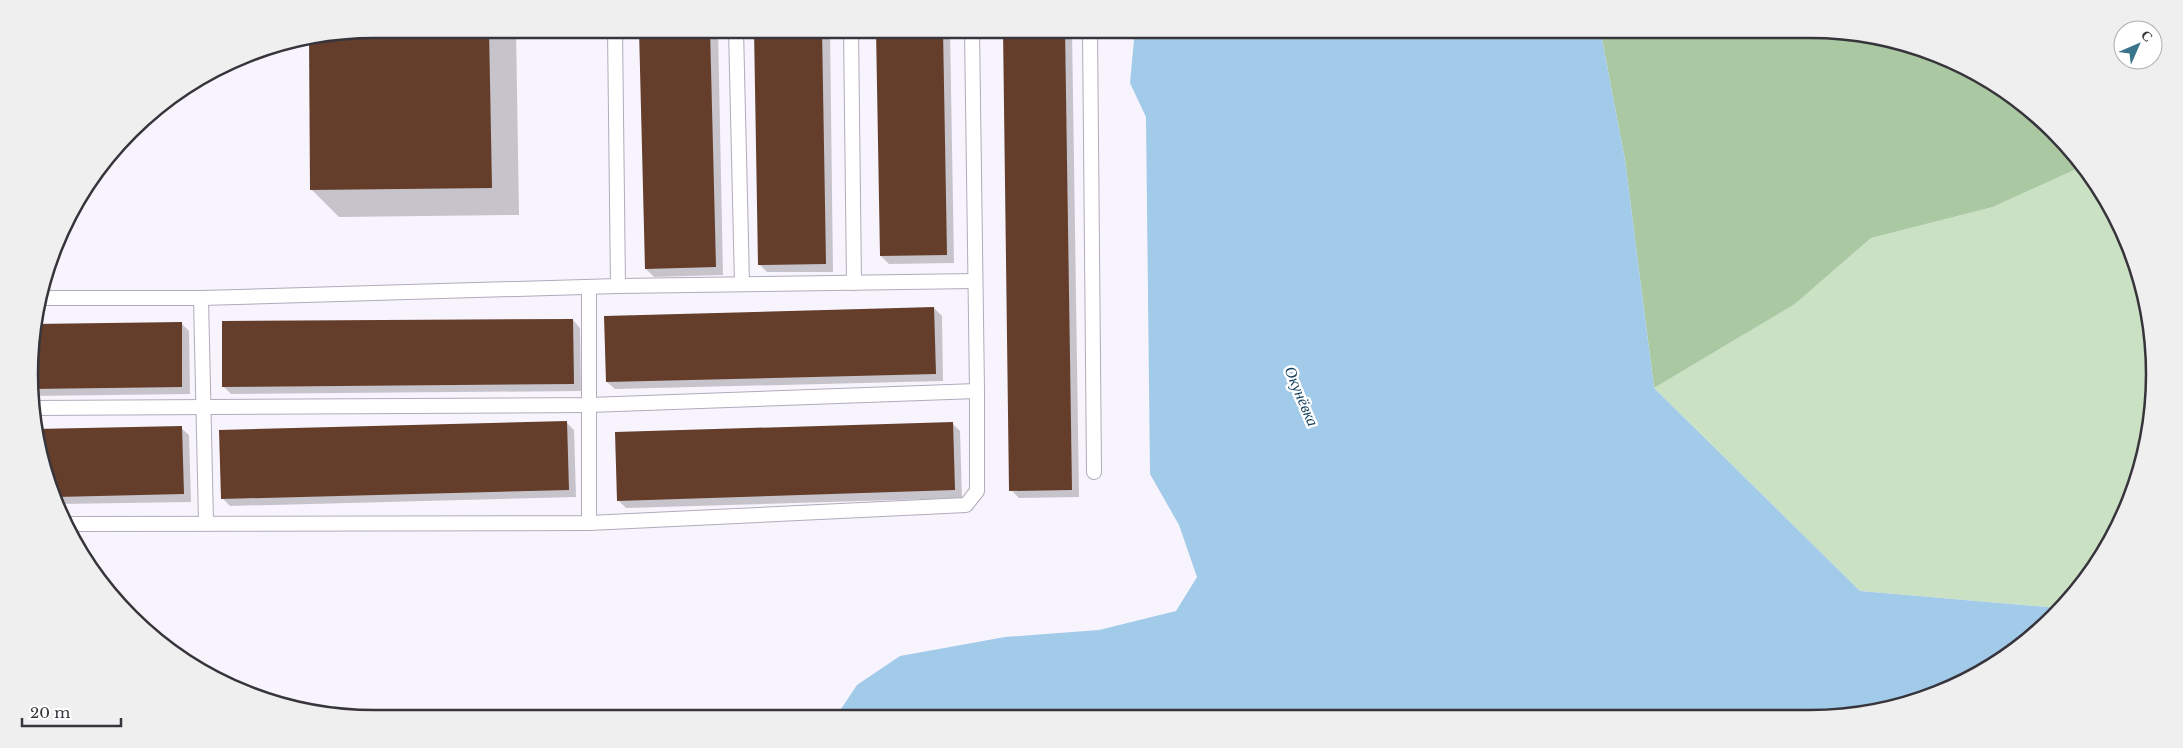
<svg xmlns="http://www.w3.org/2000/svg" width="2183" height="748" font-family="'Libre Baskerville',serif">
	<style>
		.green { fill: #cae1c4 }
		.forest { fill: #aac9a3 }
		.water { fill: #a2cae9 }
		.shadow { fill: #0003 }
		.building { fill: #643e2b }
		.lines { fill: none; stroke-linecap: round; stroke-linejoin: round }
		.service-casing { stroke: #b1abba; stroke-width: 16 }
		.service { stroke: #fff; stroke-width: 14 }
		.labels { text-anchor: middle; stroke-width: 5; stroke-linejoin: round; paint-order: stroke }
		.water-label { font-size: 16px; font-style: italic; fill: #103f5e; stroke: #fff }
		.rim { fill: none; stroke: #37353b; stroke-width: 2.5 }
	</style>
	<rect width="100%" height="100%" fill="#f8f4fe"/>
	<!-- green -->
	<path class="green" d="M 2083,166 L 2108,201 L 2136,263 L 2151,329 L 2154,396 L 2143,463 L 2108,547 L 2058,608 L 1860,591 L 1654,388 L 1795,304 L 1871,238 L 1993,207 Z"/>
	<!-- forest -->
	<path class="forest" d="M 1600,29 C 1684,29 1770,24 1853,35 C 1868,37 1884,37 1898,41 C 1968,59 2041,107 2083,166 L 1993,207 L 1871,238 L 1795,304 L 1654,388 L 1625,160 Z"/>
	<!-- water -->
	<path class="water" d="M 1135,29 L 1600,29 L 1625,160 L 1654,388 L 1860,591 L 2058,608 L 2037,633 L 1941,693 L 1854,716 L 835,718 L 857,685 L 900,656 L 1005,637 L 1099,630 L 1176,611 L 1197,577 L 1179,525 L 1150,474 L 1146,117 L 1130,83 Z"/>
	<!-- shadow -->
	<g class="shadow">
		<path d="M 374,29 L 516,29 L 519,215 L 339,217 L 312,190 L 310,35 Z"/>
		<path d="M 640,29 L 718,29 L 723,275 L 654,277 L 646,269 Z"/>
		<path d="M 756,29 L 830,29 L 833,272 L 767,272 L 759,264 Z"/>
		<path d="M 877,29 L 950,29 L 954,263 L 889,264 L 881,256 Z"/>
		<path d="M 1004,29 L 1072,29 L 1079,497 L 1019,498 L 1011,490 Z"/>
		<path d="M 934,308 L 942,316 L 943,381 L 615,389 L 607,382 Z"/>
		<path d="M 573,320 L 580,328 L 581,391 L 231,394 L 224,387 Z"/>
		<path d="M 181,323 L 189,331 L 190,394 L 29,396 L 33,325 Z"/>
		<path d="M 566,422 L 574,430 L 576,497 L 230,506 L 222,498 Z"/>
		<path d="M 952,423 L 960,431 L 962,498 L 626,508 L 618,500 Z"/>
		<path d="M 181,428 L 189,435 L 191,502 L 59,504 L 40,463 L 35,430 Z"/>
	</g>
	<!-- building -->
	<g class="building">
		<path d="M 374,29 L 489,29 L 492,188 L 310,190 L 309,35 Z"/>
		<path d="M 639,29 L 710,29 L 716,267 L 645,269 Z"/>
		<path d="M 754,29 L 822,29 L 826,264 L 758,265 Z"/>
		<path d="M 876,29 L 943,29 L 947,255 L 880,256 Z"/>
		<path d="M 1003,29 L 1065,29 L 1072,490 L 1009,491 Z"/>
		<path d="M 934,307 L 936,374 L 606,382 L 604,316 Z"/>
		<path d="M 573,319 L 574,384 L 222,387 L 222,321 Z"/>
		<path d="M 182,322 L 182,387 L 30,389 L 33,324 Z"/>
		<path d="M 567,421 L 569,490 L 221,499 L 219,430 Z"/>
		<path d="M 953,422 L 955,490 L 617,501 L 615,432 Z"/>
		<path d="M 182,426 L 184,494 L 56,497 L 40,463 L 35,429 Z"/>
	</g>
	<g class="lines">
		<defs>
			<g id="service">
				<path d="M 615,29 L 618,286"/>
				<path d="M 736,29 L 742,284"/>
				<path d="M 851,29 L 854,283"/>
				<path d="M 1090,29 L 1094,472"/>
				<path d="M 41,298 L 201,298 L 618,286 L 975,281"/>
				<path d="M 201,298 L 206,523"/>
				<path d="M 31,408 L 589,405 L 977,391"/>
				<path d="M 589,523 L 589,288"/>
				<path d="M 68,524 L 589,523 L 966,505 L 977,491 L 977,391 L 972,29"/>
			</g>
		</defs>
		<!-- service casing -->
		<use href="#service" class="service-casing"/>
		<!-- service -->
		<use href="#service" class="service"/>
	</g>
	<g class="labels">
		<!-- water labels -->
		<g class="water-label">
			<text transform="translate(1302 396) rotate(67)" y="6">Окунёвка</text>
		</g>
	</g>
	<!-- crop -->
	<path d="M0 0H2183V748H0ZM374 38H1810A336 336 0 0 1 2146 374V374A336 336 0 0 1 1810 710H374A336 336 0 0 1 38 374V374A336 336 0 0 1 374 38Z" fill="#efefef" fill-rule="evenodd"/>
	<path class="rim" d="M374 38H1810A336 336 0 0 1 2146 374V374A336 336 0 0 1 1810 710H374A336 336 0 0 1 38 374V374A336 336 0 0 1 374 38Z"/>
	<!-- north arrow -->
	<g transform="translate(2138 45) rotate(45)"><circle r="24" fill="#ffffff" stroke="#afaeb1"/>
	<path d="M0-4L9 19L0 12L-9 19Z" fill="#39738c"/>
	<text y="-8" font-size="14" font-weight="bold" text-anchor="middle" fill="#37353b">С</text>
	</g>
	<!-- scale -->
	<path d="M22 718v8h99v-8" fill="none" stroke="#37353b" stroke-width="2.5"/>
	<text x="30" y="718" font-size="15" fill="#37353b" stroke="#ffffff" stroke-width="4" paint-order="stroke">20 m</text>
</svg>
